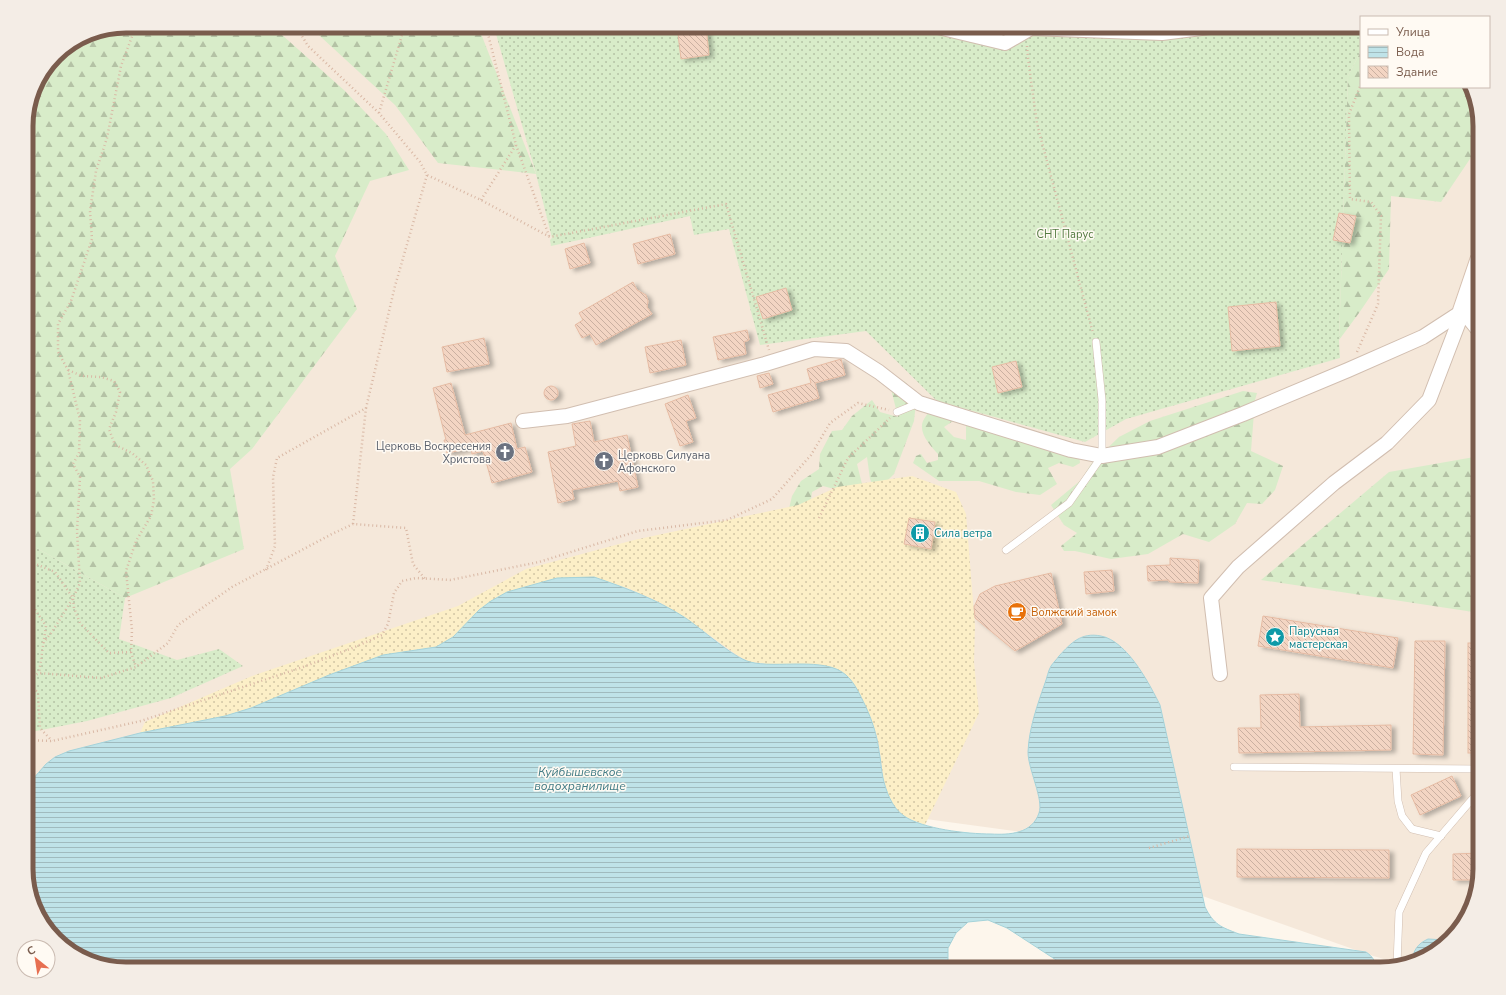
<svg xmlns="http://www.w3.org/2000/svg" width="1506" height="995" font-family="'Nunito Sans',sans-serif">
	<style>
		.residential { fill: #f5e8da }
		.grass { fill: url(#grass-dots) }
		.forest { fill: url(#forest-firs) }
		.sand { fill: url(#sand-dots) }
		.water { fill: url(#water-rules); stroke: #a5d3da }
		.building { fill: url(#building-back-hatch); stroke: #e6bba3; filter: url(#shadow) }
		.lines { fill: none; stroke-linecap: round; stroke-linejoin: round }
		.lane-casing { stroke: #d1beb0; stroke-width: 8 }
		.street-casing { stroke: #d1beb0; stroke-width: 16 }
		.secondary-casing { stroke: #d6c0b0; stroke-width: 22 }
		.path { stroke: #d9b8a5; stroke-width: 2.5; stroke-dasharray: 1 3; stroke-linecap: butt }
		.lane { stroke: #fff; stroke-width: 7 }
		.street { stroke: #fff; stroke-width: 14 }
		.secondary { stroke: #fff; stroke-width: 20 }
		.labels { text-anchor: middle; stroke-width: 3; stroke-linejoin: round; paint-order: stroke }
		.park-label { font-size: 11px; fill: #537a41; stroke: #fffaf3 }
		.worship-label { font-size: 11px; fill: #5b616d; stroke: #fffaf3; text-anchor: end }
		.culture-label { font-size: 11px; fill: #0d838f; stroke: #fffaf3; text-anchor: start }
		.food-label { font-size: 11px; fill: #c56008; stroke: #fffaf3; text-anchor: start }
		.water-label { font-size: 12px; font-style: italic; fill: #437c86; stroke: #fffaf3 }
		.rim { fill: none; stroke: #7a5c4d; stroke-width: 5 }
	</style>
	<defs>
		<pattern id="grass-dots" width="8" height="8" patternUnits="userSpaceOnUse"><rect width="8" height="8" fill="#d8ecc9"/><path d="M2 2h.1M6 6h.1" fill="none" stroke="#b4c2a5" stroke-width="1.8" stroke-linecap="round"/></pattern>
		<pattern id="forest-firs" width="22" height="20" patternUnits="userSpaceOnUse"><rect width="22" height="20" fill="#d8ecc9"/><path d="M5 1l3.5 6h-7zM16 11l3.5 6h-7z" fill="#b4c2a5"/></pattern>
		<pattern id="sand-dots" width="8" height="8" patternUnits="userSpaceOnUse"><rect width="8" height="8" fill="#fcefc7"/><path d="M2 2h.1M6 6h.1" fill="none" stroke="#d1c5a4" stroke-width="1.8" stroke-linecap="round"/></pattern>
		<pattern id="water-rules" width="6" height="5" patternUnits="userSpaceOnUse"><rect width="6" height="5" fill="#bfe3e8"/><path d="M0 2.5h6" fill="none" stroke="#a0bbbe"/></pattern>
		<pattern id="building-back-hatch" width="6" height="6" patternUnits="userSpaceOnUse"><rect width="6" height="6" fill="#f3d5c3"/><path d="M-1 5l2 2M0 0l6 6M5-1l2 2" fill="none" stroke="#cab0a1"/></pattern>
		<filter id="shadow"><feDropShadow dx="4.5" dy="2.5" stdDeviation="2" flood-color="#0004"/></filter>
	</defs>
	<rect width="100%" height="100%" fill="#fdf6ec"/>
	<!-- residential -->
	<path class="residential" d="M 126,26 L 1361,26 L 1361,87 L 1471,87 L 1480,126 L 1480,869 L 1463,925 L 1424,959 L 1401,964 L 1370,955 L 1021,832 L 904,816 L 436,647 L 26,786 L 26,120 L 34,87 L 55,55 L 88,34 Z"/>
	<!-- grass -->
	<g class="grass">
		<path d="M 496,26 L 1361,26 L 1361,51 L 1348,76 L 1339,340 L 1340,358 L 1126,419 L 1085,442 L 937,401 L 866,331 L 760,345 L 729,229 L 694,235 L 690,216 L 551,246 L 550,240 L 552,238 L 536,174 L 496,34 Z"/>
		<path d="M 26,542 L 125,598 L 119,639 L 177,660 L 219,649 L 243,666 L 171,698 L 87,721 L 26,733 Z"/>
	</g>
	<!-- forest -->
	<g class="forest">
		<path d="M 126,26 L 272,26 L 345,91 L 386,134 L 409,170 L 370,181 L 335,256 L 357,309 L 252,449 L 230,469 L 244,549 L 125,598 L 26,542 L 26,120 L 34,87 L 55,55 L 88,34 Z"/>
		<path d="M 309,26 L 478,26 L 536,174 L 438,163 L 395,105 Z"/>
		<path d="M 1361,51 L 1361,87 L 1471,87 L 1480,126 L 1480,144 L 1441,202 L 1391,196 L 1389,269 L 1359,313 L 1339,340 L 1348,76 Z"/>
		<path d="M 904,381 L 917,394 L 914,421 L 894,474 L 876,492 L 870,479 L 867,457 L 857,464 L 864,492 L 853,494 L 823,486 L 812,492 L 810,507 L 786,521 L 792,496 L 801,481 L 819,469 L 820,454 L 832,431 L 842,430 L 852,416 L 872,400 L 880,412 L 898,417 L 891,389 Z"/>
		<path d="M 1243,391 L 1257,393 L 1255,400 L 1251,451 L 1283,466 L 1275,490 L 1262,504 L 1247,503 L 1235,524 L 1209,542 L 1183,534 L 1148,554 L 1111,559 L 1075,551 L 1064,551 L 1061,546 L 1077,533 L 1064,525 L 1051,505 L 1081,480 L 1091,464 L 1119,437 L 1150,421 Z"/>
		<path d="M 947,408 L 953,421 L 944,427 L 954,437 L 966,440 L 966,424 L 1078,446 L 1080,463 L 1073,467 L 1059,463 L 1048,468 L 1057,484 L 1040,495 L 1016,492 L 979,481 L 939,481 L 913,463 L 916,456 L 921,454 L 927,463 L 938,460 L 938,454 C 931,446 918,433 923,421 C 925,417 928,413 930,410 Z"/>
		<path d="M 1480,456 L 1480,613 L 1261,580 L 1389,472 Z"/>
	</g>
	<!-- sand -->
	<path class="sand" d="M 912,476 L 956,492 L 966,514 L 975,626 L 974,662 L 979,713 L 925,825 C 919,822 909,820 903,815 C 879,796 884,762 877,736 C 872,720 865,705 858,691 L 762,663 L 749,662 L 737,655 L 701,629 L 661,603 L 630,589 L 594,577 L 464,626 L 453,637 L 436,647 L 383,655 L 329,675 L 251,708 L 225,716 L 140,733 L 145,722 L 252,676 L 458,606 L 526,569 L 634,540 L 798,505 L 837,487 Z"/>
	<!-- water -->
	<g class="water">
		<path d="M 594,577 C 626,588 656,599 684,617 C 701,628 732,657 750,662 C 776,669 825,656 846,675 C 855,683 860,695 865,705 C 872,720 877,735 879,751 C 881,760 881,769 883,778 C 886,791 892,808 904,816 C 923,829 967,834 991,834 C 1009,835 1032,834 1039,813 C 1044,800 1028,769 1028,752 C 1029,728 1037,706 1045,683 C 1047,678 1048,671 1051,666 C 1053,663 1057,659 1059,656 C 1071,643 1081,632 1101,636 C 1127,641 1149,683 1160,705 L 1205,907 C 1214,925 1221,927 1239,934 L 1366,952 C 1372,956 1376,961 1376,969 L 1070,969 L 1007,928 L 988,920 L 968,922 L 956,933 L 948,948 L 948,961 L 951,969 L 126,969 L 70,952 L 39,919 L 26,875 L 26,787 L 46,764 L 55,757 L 69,751 L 140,733 L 225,716 L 251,708 L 329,675 L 383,655 L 436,647 L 453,637 L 479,610 L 491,601 L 507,592 L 557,578 Z"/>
		<path d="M 1428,939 L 1446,940 L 1424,959 L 1411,962 C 1414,950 1417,944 1428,939 Z"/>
	</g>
	<!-- building -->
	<g class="building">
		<path d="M 677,26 L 706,26 L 709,55 L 681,59 Z"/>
		<path d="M 1339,213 L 1356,216 L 1350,243 L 1333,240 Z"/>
		<path d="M 670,234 L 675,254 L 638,264 L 633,244 Z"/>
		<path d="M 584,243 L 590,263 L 570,269 L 565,249 Z"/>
		<path d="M 633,282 L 637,290 L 646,295 L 648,301 L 647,307 L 652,314 L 596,345 L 590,334 L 582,338 L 575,325 L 583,320 L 579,313 Z"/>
		<path d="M 786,288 L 792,310 L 763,319 L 756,297 Z"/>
		<path d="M 1276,302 L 1280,346 L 1232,351 L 1228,307 Z"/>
		<path d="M 747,330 L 749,340 L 744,342 L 746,354 L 718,360 L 713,337 Z"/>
		<path d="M 484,338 L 489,364 L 447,372 L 442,347 Z"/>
		<path d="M 681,340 L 686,365 L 650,373 L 645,347 Z"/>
		<path d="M 841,359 L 845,375 L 815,383 L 819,398 L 773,412 L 768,395 L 811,383 L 807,369 Z"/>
		<path d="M 1016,361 L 1022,387 L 998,393 L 992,367 Z"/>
		<path d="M 769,373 L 773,384 L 760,388 L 757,376 Z"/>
		<path d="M 451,383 L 465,435 L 511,423 L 517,449 L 525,447 L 532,472 L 492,483 L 483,451 L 472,454 L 471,448 L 447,453 L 444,440 L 446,440 L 433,388 Z"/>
		<circle cx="551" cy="393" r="7"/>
		<path d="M 688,395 L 696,418 L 686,421 L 693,442 L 680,446 L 665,404 Z"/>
		<path d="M 590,421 L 594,442 L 627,435 L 638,487 L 620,491 L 618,481 L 572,490 L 574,499 L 558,503 L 548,452 L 576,446 L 572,424 Z"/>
		<path d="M 909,518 L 935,522 L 931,549 L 904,544 Z"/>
		<path d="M 1170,558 L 1199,560 L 1198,583 L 1169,582 L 1169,580 L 1148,581 L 1147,566 L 1170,565 Z"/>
		<path d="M 1112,570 L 1114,591 L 1086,594 L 1084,572 Z"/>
		<path d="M 1051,573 L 1062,624 L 1015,651 L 975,618 L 974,607 L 980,594 L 995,586 Z"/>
		<path d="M 1263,616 L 1398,638 L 1393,668 L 1258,646 Z"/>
		<path d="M 1415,641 L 1445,641 L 1443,755 L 1413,754 Z"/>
		<rect x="1468" y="643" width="12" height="110"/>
		<path d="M 1299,694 L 1300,727 L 1391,725 L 1391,750 L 1239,753 L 1238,728 L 1261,728 L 1260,695 Z"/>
		<path d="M 1452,776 L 1461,796 L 1420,815 L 1411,795 Z"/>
		<path d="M 1237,849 L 1389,850 L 1389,878 L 1237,877 Z"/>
		<path d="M 1480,853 L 1480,869 L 1477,880 L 1453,880 L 1453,854 Z"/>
	</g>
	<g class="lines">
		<defs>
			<g id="lane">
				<path d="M 897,412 L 919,403"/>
				<path d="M 1006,550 L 1069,503 L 1102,456 L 1102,400 L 1096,342"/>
				<path d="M 1234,767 L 1480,769"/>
				<path d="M 1396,769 L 1398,801 L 1402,816 L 1412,829 L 1441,836"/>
				<path d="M 1397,965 L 1399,912 L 1426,853 L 1480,790"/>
			</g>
			<g id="street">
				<path d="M 934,26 L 1005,43 L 1031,28 L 1162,33 L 1217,26"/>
				<path d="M 1463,311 L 1480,332"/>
				<path d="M 523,421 L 567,416 L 765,364 L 814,349 L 846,351 L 879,372 L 919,403 L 1071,450 L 1102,456 L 1158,447 L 1243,414 L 1348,370 L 1423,337 L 1463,311"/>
				<path d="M 1220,674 L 1211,598 L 1238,567 L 1334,483 L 1387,443 L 1429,400 L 1463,311"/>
			</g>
			<path id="secondary" d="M 1463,311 L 1480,261"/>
		</defs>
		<!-- lane casing -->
		<use href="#lane" class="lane-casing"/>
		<!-- street casing -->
		<use href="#street" class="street-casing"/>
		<!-- secondary casing -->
		<use href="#secondary" class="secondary-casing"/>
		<!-- path -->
		<g class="path">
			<path d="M 296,26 L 308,46 L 379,113 L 420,162 L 427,175 L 481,200 L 550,237 L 726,204 L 769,350"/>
			<path d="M 1027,46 L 1028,58 L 1037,124 L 1093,333"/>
			<path d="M 379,113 L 402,35 L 411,26"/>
			<path d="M 516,145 L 549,236"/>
			<path d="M 481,200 L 516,145 L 486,26"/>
			<path d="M 1357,352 L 1378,304 L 1381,216 L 1371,202 L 1350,199 L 1349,114 L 1361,84"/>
			<path d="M 26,492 L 31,532 L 26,550"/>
			<path d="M 819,518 L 848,458 L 890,418"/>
			<path d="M 353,524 L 366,408"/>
			<path d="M 26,560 L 55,572 L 73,598 L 74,608 L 80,623 L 109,653 L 131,652 L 132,630 L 126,571 L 136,541 L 151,516 L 154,500 L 153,481 L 146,465 L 132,453 L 115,445 L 109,429 L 116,412 L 120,392 L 114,381 L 101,377 L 82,376 L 68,370"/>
			<path d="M 266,570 L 275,546 L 273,477 L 277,458 L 366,408 L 395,286 L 427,175"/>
			<path d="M 26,575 L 32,605 L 46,626 L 39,673"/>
			<path d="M 43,643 L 52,632 L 73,598 L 80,583 L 77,531 L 80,477 L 73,464 L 79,453 L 80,420 L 68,370 L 58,352 L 58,324 L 71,301 L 92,239 L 90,211 L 96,171 L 107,138 L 121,66 L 136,26"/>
			<path d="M 131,652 L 136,667"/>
			<path d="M 26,680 L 39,673 L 101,678 L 136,667 L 168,643 L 178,625 L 232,587 L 332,534 L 353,524 L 406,528 L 413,564 L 425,579"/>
			<path d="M 26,684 L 38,692 L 40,728 L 52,741"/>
			<path d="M 26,740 L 52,741 L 141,721 L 303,667 L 355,647 L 382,635 L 388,624 L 394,593 L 402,581 L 416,578 L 450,580 L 539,562 L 638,531 L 727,520 L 772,499 L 811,455 L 830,423 L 858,403 L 889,410"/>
			<path d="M 1149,848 L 1190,836"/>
		</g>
		<!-- lane -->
		<use href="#lane" class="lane"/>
		<!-- street -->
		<use href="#street" class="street"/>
		<!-- secondary -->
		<use href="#secondary" class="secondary"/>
	</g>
	<!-- icons -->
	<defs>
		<symbol id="church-disc" viewBox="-11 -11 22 22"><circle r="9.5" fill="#6b7280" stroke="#fffaf3"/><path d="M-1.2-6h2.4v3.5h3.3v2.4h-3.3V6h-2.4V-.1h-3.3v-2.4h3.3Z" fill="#fff"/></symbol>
		<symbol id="building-disc" viewBox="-11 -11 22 22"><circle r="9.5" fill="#0f9aa8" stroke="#fffaf3"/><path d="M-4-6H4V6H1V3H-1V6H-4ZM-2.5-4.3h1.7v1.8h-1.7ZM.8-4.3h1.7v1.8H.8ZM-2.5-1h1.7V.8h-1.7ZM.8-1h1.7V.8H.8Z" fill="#fff"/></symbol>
		<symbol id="cafe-disc" viewBox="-11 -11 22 22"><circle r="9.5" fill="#e8710a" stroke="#fffaf3"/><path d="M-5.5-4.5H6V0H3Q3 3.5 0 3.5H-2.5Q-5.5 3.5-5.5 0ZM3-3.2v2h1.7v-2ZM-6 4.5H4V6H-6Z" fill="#fff"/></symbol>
		<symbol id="sight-disc" viewBox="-11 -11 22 22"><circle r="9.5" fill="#0f9aa8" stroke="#fffaf3"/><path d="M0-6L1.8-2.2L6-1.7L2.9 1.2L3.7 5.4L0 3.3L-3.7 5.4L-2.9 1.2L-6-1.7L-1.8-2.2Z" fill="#fff"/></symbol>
	</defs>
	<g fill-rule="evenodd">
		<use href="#church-disc" x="494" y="441" width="22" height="22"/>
		<use href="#church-disc" x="593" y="450" width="22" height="22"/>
		<use href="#building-disc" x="909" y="522" width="22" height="22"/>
		<use href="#cafe-disc" x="1006" y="601" width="22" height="22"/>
		<use href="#sight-disc" x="1264" y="626" width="22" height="22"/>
	</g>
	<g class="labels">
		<!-- park labels -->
		<g class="park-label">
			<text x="1065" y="238">СНТ Парус</text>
		</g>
		<!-- worship labels -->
		<g class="worship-label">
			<text x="491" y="450">Церковь Воскресения<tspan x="491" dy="13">Христова</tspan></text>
			<text x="618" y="459" text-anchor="start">Церковь Силуана<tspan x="618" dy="13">Афонского</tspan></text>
		</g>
		<!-- culture labels -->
		<g class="culture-label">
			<text x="934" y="537">Сила ветра</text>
			<text x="1289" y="635">Парусная<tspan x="1289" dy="13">мастерская</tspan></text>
		</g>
		<!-- food labels -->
		<g class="food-label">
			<text x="1031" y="616">Волжский замок</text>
		</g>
		<!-- water labels -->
		<g class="water-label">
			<text x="580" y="776">Куйбышевское<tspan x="580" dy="14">водохранилище</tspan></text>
		</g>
	</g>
	<!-- crop -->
	<path d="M0 0H1506V995H0ZM126 33H1380A93 93 0 0 1 1473 126V869A93 93 0 0 1 1380 962H126A93 93 0 0 1 33 869V126A93 93 0 0 1 126 33Z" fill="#f4ede6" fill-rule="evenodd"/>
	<path class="rim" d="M126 33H1380A93 93 0 0 1 1473 126V869A93 93 0 0 1 1380 962H126A93 93 0 0 1 33 869V126A93 93 0 0 1 126 33Z"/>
	<!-- legend -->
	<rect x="1360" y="16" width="130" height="72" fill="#fffaf3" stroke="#cabbb1"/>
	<rect x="1368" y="29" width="20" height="6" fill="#ffffff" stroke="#cabbb1"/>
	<text x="1396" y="36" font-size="12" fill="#7a5c4d">Улица</text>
	<rect x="1368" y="46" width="20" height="12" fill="url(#water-rules)" stroke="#cabbb1"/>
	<text x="1396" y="56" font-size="12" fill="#7a5c4d">Вода</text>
	<rect x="1368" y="66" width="20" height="12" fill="url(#building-back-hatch)" stroke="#cabbb1"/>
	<text x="1396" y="76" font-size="12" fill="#7a5c4d">Здание</text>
	<!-- north arrow -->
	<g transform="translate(36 959) rotate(330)"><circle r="19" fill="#fffaf3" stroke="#cabbb1"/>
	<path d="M0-3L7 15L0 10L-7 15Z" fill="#e76f51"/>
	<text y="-6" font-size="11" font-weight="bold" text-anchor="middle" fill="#7a5c4d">С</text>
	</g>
</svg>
